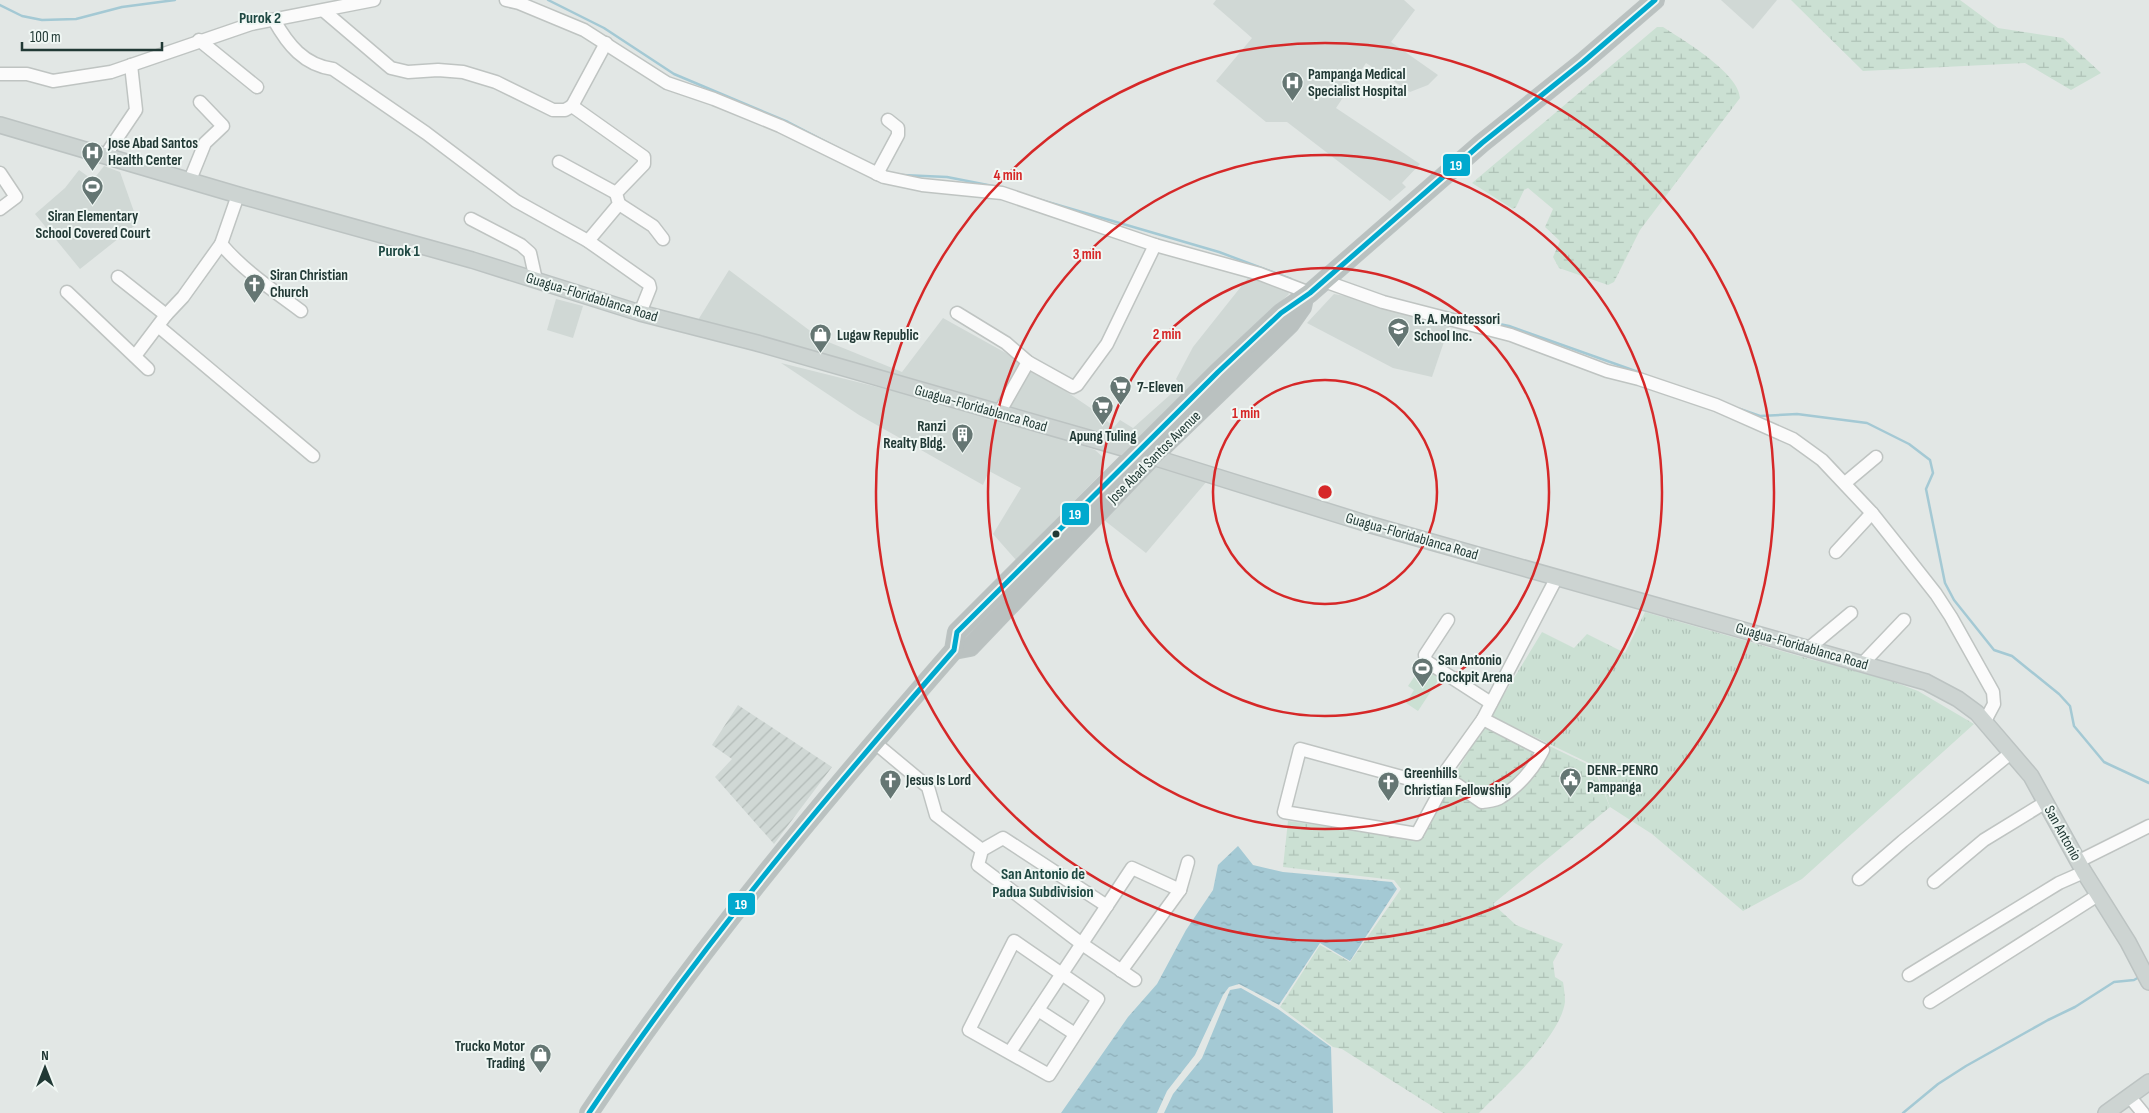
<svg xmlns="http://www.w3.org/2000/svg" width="2149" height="1113" font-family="'Sofia Sans Condensed',sans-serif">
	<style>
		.built { fill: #d0d8d5 }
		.industrial { fill: url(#industrial-furrows) }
		.grass { fill: url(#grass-tufts) }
		.wetland { fill: url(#wetland-marsh) }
		.pitch { fill: #cbe0d3 }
		.water { fill: url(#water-ripples) }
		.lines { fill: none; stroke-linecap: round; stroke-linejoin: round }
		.stream { stroke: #a4c9d4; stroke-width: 2.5 }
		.minor-casing { stroke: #bfc4c2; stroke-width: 15 }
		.major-casing { stroke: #bcc3c2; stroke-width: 18 }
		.highway-casing { stroke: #bcc3c2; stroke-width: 20 }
		.minor { stroke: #fbfbfb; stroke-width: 12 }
		.major { stroke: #cdd4d2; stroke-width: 15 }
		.highway { stroke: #bac1c0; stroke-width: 18 }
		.bus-1-casing { stroke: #f0f7f4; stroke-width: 9 }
		.bus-1 { stroke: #00a9ce; stroke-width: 5 }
		.ring { fill: none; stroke: #d62828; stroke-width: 2.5 }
		.bus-dot { fill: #213935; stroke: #f0f7f4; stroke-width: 2 }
		.labels { text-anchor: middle; stroke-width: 4; stroke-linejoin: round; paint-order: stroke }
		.poi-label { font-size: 15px; font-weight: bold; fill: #213935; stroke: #f0f7f4; text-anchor: start }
		.street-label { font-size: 15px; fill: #213935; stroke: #f0f7f4 }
		.neighbourhood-label { font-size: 16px; font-weight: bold; fill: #1f4943; stroke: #f0f7f4 }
		.centre { fill: #d62828; stroke: #f0f7f4; stroke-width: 2.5 }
		.ring-label { font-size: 15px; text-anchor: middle; font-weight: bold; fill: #d62828; stroke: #f0f7f4; stroke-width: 4; stroke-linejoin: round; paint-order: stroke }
		.line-badge { stroke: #f0f7f4; stroke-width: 2 }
		.badge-label { font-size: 14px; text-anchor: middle; font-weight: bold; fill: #fff }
	</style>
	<defs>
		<pattern id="industrial-furrows" width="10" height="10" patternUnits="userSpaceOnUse" patternTransform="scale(1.25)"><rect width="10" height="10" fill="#d0d8d5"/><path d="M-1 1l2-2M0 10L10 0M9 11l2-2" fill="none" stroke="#b2bab7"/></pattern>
		<pattern id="grass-tufts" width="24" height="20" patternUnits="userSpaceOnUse" patternTransform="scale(1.25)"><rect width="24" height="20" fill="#cbe0d3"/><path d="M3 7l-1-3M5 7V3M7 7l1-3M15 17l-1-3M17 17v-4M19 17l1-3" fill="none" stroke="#aec1b6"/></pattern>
		<pattern id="wetland-marsh" width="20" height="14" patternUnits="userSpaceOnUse" patternTransform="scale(1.25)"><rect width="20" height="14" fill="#cbe0d3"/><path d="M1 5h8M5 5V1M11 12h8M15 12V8" fill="none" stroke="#aec1b6"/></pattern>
		<pattern id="water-ripples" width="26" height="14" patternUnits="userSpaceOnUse" patternTransform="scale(1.25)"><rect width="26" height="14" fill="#a4c9d4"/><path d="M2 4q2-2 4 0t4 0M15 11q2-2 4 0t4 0" fill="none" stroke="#8dadb7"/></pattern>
	</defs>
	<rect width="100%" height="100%" fill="#e2e7e5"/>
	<!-- built -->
	<g class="built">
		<path d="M 1216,0 L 1404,0 L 1415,10 L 1391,42 L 1438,75 L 1428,85 L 1410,92 L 1366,63 L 1336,108 L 1420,164 L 1402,183 L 1406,187 L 1390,201 L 1287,122 L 1266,122 L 1216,81 L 1252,38 L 1213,4 Z"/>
		<path d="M 1721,0 L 1777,0 L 1753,29 Z"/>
		<path d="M 104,166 L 120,172 L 138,223 L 80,269 L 35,214 L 65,188 L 79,170 L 93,180 Z"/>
		<path d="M 729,270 L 821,339 L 902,372 L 943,318 L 1024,363 L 1095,411 L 1114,427 L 1120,420 L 1133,428 L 1181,385 L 1176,379 L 1193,347 L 1251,274 L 1286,290 L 1289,294 L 1131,448 L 856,369 L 698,320 Z"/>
		<path d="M 1334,294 L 1378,302 L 1449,327 L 1432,377 L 1393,368 L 1307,323 Z"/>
		<path d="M 556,299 L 583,306 L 573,338 L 547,330 Z"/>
		<path d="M 781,363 L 994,416 L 1036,429 L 1095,450 L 1104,458 L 1100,475 L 1016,560 L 993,534 L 1021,488 L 989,471 L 983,485 L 859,415 Z"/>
		<path d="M 1158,464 L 1207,481 L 1146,553 L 1104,520 Z"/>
	</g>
	<!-- industrial -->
	<path class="industrial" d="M 738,705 L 832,767 L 774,844 L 715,777 L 732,759 L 712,745 Z"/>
	<!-- grass -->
	<path class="grass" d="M 1645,612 L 1813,660 L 1868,672 L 1918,691 L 1974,724 L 1802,879 L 1743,911 L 1652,834 L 1610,807 L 1595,766 L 1491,716 L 1542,632 L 1574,648 L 1587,634 L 1625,653 Z"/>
	<!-- wetland -->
	<g class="wetland">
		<path d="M 1791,0 L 1960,0 L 1998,28 L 2063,38 L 2101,73 L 2071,90 L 2025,63 L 1863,71 Z"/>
		<path d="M 1657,27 L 1663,27 C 1683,40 1739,73 1740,98 L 1640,230 L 1614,282 L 1608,285 L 1559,268 L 1553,257 L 1560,241 L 1545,227 L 1553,209 L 1528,188 L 1524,190 L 1516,207 L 1513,209 L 1472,183 Z"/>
		<path d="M 1489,717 L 1593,767 L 1610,807 L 1493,904 L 1516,925 L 1563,944 L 1553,962 L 1555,977 L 1563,982 C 1564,988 1565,996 1565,1002 C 1560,1038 1504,1087 1479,1113 L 1443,1113 L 1342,1049 L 1333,1047 L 1280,1007 L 1320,945 L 1350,962 L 1401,889 L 1394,880 L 1283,867 L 1288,821 L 1404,837 L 1422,830 Z"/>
	</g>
	<!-- pitch -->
	<path class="pitch" d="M 1425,661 L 1443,673 L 1418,711 L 1406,703 L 1414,690 L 1408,686 Z"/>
	<!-- water -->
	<g class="water">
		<path d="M 1238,846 L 1253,865 L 1283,872 L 1392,882 L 1397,889 L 1350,961 L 1320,943 L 1279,1005 L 1239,984 L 1229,987 L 1223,995 L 1195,1055 L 1167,1091 L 1157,1113 L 1061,1113 L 1128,1017 L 1157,984 L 1186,930 L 1213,890 L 1218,865 Z"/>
		<path d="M 1241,988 L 1278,1009 L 1331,1047 L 1333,1113 L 1164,1113 L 1173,1094 L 1202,1058 L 1230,990 Z"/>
	</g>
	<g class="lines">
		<!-- stream -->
		<g class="stream">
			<path d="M 548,0 L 604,28 L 674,74 L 788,122 L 842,150"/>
			<path d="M 0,5 L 22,16 L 42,20 L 76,19 L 122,7 L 175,0"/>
			<path d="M 902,175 L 947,177 L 998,187"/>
			<path d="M 1034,198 L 1219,252 L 1291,279"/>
			<path d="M 1475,319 L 1509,326 L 1641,373"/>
			<path d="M 1740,409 L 1760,416 L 1797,414 L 1867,423 L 1909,444 L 1930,460 L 1933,473 L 1926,489 L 1945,583 L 1954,600 L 1994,650 L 2012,656 L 2059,694 L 2070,706 L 2074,726 L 2104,762 L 2149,783"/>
			<path d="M 1903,1113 L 1938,1084 L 1966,1066 L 2048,1020 L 2075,1007 L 2114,982 L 2134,980 L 2141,976"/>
		</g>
		<defs>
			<g id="minor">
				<path d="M 506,0 L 519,3 L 584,30 L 667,83 L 714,99 L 780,126 L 884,177 L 922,185 L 1002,193 L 1155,245 L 1260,274 L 1310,293"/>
				<path d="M 324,11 L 391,68 L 408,72 L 438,70 L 463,72 L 496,82 L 553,110 L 565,110 L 572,106 L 644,157 L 644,164 L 616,193 L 619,204 L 588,241"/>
				<path d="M 274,20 C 288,45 304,65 333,69 L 426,133 L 516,201 L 588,241 L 649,284 L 650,288 L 640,313"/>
				<path d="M 199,40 L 257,87"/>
				<path d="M 0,74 L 27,74 L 53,81 L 111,72 L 251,24 L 374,0"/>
				<path d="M 572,106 L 606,43"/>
				<path d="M 105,156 L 136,110 L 131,65"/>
				<path d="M 559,162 L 616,193"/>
				<path d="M 0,173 L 16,197 L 0,209"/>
				<path d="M 877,174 L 898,135 L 898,128 L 888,120"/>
				<path d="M 190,180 L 205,143 L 223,126 L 200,102"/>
				<path d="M 619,204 L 653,226 L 663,239"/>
				<path d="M 471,219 L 521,245 L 530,253 L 536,280"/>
				<path d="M 221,244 C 244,271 273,290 301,311"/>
				<path d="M 118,277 L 166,315"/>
				<path d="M 1324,281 L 1383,302 L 1511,335 L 1607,371 L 1639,379 L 1716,405 L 1793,439 L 1822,460 L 1872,513 L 1903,552 L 1936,594 L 1951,617 L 1993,692 L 1994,704 L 1985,721"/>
				<path d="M 67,292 L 148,369"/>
				<path d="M 957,313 L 1006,343 L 1028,362 L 1073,387 L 1077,385 L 1107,344 L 1155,245"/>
				<path d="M 158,326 L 313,456"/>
				<path d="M 135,356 L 166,315 L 183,297 L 221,244 L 238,195"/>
				<path d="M 999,413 L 1028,362"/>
				<path d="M 1845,483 L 1876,457"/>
				<path d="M 1836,552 L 1872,513"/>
				<path d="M 1448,620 L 1425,655 L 1426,661 L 1491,703"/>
				<path d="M 1809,648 L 1851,613"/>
				<path d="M 1863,663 L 1904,620"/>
				<path d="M 874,742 L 928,787 L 936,815 L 982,850"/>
				<path d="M 1443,775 L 1482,802 C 1488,801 1496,801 1501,797 C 1519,786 1534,768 1543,750 L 1483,719"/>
				<path d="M 1442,788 L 1300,749 L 1284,812 L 1417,834 L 1442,788 L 1443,775 L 1483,719 L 1557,577"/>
				<path d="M 2079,861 L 2149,826"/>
				<path d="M 1859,879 L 1903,841 L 2012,752"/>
				<path d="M 1934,882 L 1984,840 L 2046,802"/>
				<path d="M 1107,906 L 1003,838 L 982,850 L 978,865 L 1082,944 L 1135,980"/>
				<path d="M 1014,941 L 1098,999 L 1049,1075 L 969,1030 Z"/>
				<path d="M 1121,971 L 1180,890 L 1188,862"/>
				<path d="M 1909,975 L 2059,883 L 2084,872"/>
				<path d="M 1930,1002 L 2098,895"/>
				<path d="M 1038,1010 L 1075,1034"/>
				<path d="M 1010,1052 L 1132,868 L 1180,890"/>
				<path d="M 2129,1096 L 2143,1113"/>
			</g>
			<g id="major">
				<path d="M 0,125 L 238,195 L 472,260 L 640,313 L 757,343 L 1137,452 L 1368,524 L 1926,682 L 1958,699 L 1977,713 L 2031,776 L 2084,872 L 2128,942 L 2149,982"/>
				<path d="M 2106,1113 L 2149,1082"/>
			</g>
			<g id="highway">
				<path d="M 954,650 L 970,647 L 1152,457 L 1290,324 L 1302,307 L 1304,298"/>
				<path d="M 589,1113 C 698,949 825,798 954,650 L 957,632 L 1218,372 L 1281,313 L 1310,293 L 1482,143 L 1583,62 L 1655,0"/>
			</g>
		</defs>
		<!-- minor casing -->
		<use href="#minor" class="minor-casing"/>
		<!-- major casing -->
		<use href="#major" class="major-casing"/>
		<!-- highway casing -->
		<use href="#highway" class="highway-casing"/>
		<!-- minor -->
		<use href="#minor" class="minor"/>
		<!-- major -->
		<use href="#major" class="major"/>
		<!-- highway -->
		<use href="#highway" class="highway"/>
		<defs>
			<path id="bus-1" d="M 589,1113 C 698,949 825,798 954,650 L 957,632 L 1218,372 L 1281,313 L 1310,293 L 1482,143 L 1583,62 L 1655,0"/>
		</defs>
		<!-- bus-1 casing -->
		<use href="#bus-1" class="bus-1-casing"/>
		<!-- bus-1 -->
		<use href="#bus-1" class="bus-1"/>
	</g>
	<!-- distance rings -->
	<g class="ring">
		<circle cx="1325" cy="492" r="112"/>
		<circle cx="1325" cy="492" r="224"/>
		<circle cx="1325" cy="492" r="337"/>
		<circle cx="1325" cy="492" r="449"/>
	</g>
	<!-- icons -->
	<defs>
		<symbol id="hospital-pin" viewBox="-11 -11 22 30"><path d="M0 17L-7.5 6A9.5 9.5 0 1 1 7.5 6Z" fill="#657673" stroke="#f0f7f4"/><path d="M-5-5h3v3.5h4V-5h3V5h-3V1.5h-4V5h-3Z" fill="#fff"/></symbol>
		<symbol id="stadium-pin" viewBox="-11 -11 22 30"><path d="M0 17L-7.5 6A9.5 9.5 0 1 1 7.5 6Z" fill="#657673" stroke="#f0f7f4"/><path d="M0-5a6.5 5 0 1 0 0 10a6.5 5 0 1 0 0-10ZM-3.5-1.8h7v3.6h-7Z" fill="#fff"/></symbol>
		<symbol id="church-pin" viewBox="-11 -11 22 30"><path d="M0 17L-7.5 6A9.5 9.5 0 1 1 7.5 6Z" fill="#657673" stroke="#f0f7f4"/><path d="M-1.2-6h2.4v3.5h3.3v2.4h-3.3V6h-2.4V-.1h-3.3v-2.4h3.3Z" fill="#fff"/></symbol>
		<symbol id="school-pin" viewBox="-11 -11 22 30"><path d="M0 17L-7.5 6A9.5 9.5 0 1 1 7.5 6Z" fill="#657673" stroke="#f0f7f4"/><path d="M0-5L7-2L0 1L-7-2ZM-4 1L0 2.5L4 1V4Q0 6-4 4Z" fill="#fff"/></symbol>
		<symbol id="shop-pin" viewBox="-11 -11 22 30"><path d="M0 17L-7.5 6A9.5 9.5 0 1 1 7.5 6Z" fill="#657673" stroke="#f0f7f4"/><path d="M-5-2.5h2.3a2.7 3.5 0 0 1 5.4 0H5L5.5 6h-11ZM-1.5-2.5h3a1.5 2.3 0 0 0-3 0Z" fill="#fff"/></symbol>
		<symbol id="supermarket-pin" viewBox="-11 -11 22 30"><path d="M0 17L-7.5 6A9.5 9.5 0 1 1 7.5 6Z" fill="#657673" stroke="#f0f7f4"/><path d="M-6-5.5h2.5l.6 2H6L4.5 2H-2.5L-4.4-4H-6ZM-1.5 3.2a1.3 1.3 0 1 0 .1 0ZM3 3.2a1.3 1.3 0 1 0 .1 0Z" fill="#fff"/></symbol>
		<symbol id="building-pin" viewBox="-11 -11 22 30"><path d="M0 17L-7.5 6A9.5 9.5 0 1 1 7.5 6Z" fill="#657673" stroke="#f0f7f4"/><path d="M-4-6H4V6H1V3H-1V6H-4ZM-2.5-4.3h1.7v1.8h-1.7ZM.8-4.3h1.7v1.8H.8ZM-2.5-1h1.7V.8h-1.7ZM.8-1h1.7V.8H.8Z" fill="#fff"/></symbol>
		<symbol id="civic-pin" viewBox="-11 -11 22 30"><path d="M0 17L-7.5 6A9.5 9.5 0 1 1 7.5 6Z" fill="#657673" stroke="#f0f7f4"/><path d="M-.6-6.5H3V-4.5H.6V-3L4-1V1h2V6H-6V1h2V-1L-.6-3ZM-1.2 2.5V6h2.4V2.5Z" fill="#fff"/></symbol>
	</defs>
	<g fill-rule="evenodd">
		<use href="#hospital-pin" x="1280" y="70" width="25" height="34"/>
		<use href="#hospital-pin" x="80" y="140" width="25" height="34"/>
		<use href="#stadium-pin" x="80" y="174" width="25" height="34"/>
		<use href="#church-pin" x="242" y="272" width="25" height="34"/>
		<use href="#school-pin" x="1386" y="316" width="25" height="34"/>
		<use href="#shop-pin" x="808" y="322" width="25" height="34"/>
		<use href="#supermarket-pin" x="1108" y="374" width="25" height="34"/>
		<use href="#supermarket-pin" x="1090" y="394" width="25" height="34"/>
		<use href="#building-pin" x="950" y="422" width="25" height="34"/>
		<use href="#stadium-pin" x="1410" y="656" width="25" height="34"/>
		<use href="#civic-pin" x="1558" y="766" width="25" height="34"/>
		<use href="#church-pin" x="878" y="768" width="25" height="34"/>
		<use href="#church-pin" x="1376" y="770" width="25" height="34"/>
		<use href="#shop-pin" x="528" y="1042" width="25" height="34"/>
	</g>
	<!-- markers -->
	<circle class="bus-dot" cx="1056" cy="534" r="4.5"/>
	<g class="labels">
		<!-- poi labels -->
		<g class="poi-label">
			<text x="1308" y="79">Pampanga Medical<tspan x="1308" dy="17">Specialist Hospital</tspan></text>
			<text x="108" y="148">Jose Abad Santos<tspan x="108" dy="17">Health Center</tspan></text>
			<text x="93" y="221" text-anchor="middle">Siran Elementary<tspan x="93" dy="17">School Covered Court</tspan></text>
			<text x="270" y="280">Siran Christian<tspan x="270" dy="17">Church</tspan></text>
			<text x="1414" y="324">R. A. Montessori<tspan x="1414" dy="17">School Inc.</tspan></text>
			<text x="837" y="340">Lugaw Republic</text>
			<text x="1137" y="392">7-Eleven</text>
			<text x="946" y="431" text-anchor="end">Ranzi<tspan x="946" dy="17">Realty Bldg.</tspan></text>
			<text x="1103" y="441" text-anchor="middle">Apung Tuling</text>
			<text x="1438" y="665">San Antonio<tspan x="1438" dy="17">Cockpit Arena</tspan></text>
			<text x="1587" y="775">DENR-PENRO<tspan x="1587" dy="17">Pampanga</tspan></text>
			<text x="1404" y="778">Greenhills<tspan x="1404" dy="17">Christian Fellowship</tspan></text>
			<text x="906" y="785">Jesus Is Lord</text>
			<text x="525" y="1051" text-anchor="end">Trucko Motor<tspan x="525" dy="17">Trading</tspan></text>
		</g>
		<!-- street labels -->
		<g class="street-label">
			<text transform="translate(592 297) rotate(17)" y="5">Guagua-Floridablanca Road</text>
			<text transform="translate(981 408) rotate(16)" y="5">Guagua-Floridablanca Road</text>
			<text transform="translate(1154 457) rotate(-45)" y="5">Jose Abad Santos Avenue</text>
			<text transform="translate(1412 536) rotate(16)" y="5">Guagua-Floridablanca Road</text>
			<text transform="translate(1802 646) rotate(16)" y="5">Guagua-Floridablanca Road</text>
			<text transform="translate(2063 833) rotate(61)" y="5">San Antonio</text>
		</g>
		<!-- neighbourhood labels -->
		<g class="neighbourhood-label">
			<text x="260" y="23">Purok 2</text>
			<text x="399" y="256">Purok 1</text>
			<text x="1043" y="879">San Antonio de<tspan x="1043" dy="18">Padua Subdivision</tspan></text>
		</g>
	</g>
	<circle cx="1325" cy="492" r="8" class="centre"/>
	<g class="ring-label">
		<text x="1008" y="180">4 min</text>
		<text x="1087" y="259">3 min</text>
		<text x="1167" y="339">2 min</text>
		<text x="1246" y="418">1 min</text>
	</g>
	<g class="line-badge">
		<rect x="1442" y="153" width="29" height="24" rx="5" fill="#00a9ce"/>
		<rect x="1061" y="502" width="29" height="24" rx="5" fill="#00a9ce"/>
		<rect x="727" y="892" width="29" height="24" rx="5" fill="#00a9ce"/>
	</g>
	<g class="badge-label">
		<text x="1456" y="170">19</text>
		<text x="1075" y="519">19</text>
		<text x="741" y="909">19</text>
	</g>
	<!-- north arrow -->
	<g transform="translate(45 1068)" stroke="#f0f7f4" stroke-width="4" paint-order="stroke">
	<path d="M0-4L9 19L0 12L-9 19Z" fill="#213935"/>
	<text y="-8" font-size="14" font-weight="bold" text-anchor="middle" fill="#213935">N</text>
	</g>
	<!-- scale -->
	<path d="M22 42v8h140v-8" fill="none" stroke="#213935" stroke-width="2.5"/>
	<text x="30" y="42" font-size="15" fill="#213935" stroke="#f0f7f4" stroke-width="4" paint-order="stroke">100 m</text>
</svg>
